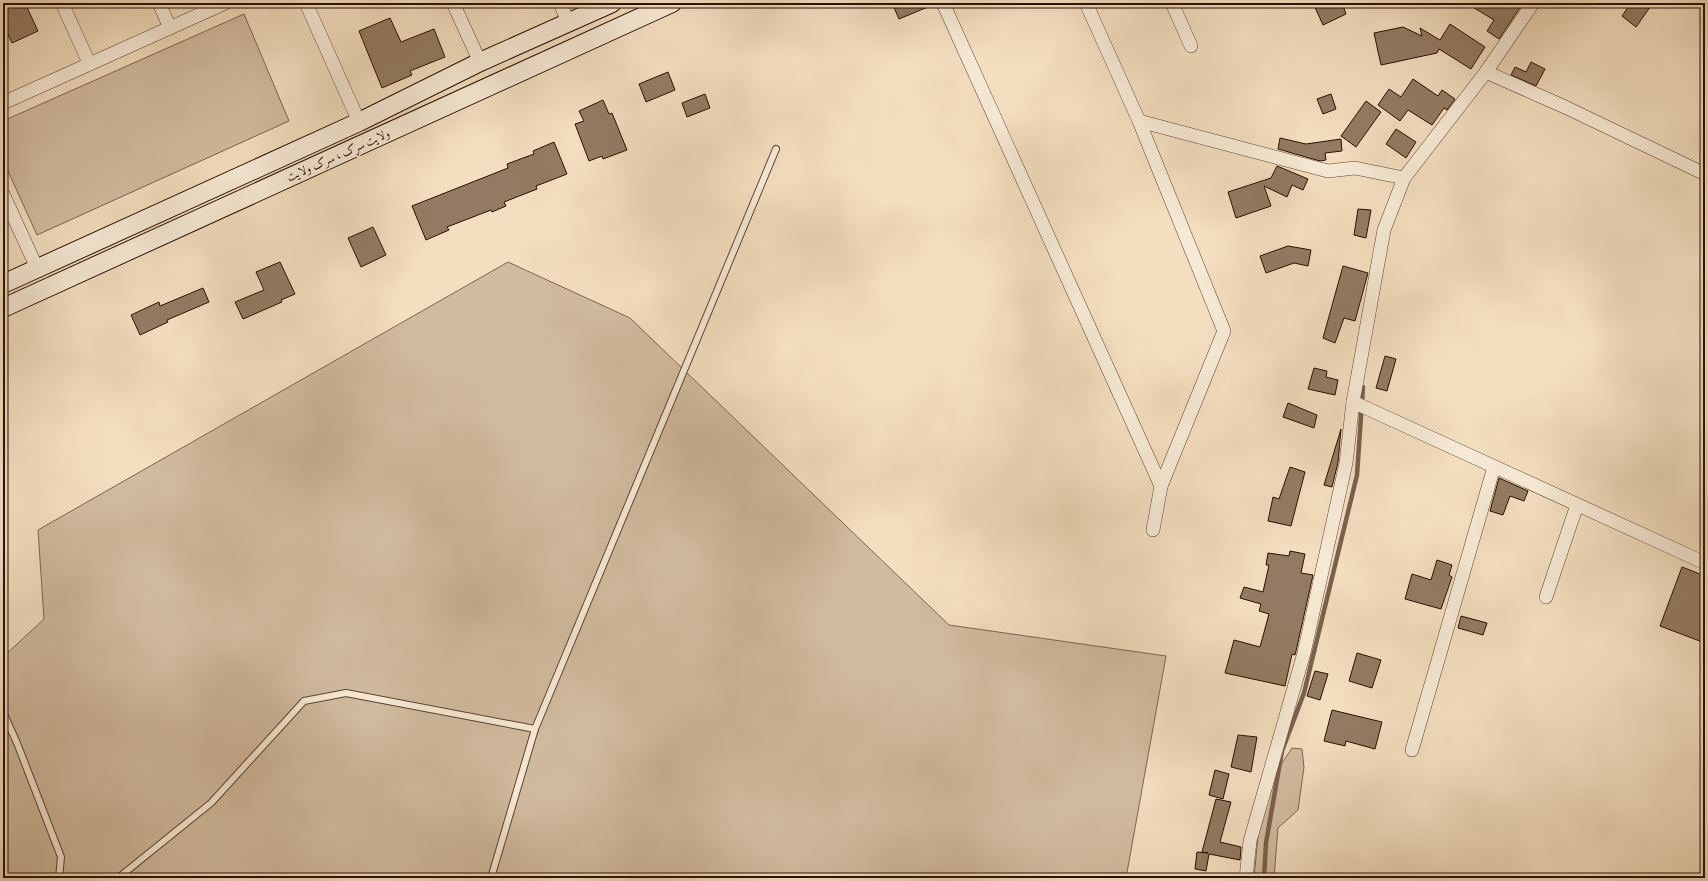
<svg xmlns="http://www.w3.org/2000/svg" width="1708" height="881" font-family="Alegreya,Amiri,serif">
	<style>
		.green { fill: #d1bb9f; stroke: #7e6550 }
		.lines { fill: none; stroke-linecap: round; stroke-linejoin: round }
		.stream { stroke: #7a614c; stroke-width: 4.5 }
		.building { fill: #937b63; stroke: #2a0f00 }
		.service-casing { stroke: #5c4330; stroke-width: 8 }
		.minor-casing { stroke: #5c4330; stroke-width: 14 }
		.secondary-casing { stroke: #2a0f00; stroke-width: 20 }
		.path { stroke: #2a0f00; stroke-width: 2.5; stroke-dasharray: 1 2; stroke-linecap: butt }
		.service { stroke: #f7ead5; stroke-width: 6 }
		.minor { stroke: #f7ead5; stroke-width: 13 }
		.secondary { stroke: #f7ead5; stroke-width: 18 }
		.labels { text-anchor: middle; stroke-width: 3; stroke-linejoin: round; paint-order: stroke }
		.street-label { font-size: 12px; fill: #2a0f00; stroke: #f7ead5 }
	</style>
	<rect width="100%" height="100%" fill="#f3debf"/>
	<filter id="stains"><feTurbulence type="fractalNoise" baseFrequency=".005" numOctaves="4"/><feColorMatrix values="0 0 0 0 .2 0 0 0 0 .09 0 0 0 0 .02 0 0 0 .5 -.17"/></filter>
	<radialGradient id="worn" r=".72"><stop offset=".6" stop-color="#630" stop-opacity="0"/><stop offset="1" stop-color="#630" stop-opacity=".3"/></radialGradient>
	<!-- green -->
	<g class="green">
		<path d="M 244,14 L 289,121 L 37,235 L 3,160 L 3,121 Z"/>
		<path d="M 508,262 L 630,318 L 949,625 L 1166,656 L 1126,878 L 3,878 L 3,657 L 44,619 L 38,530 Z"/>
		<path d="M 1292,748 L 1302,749 L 1304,767 L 1298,810 L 1278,828 L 1274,878 L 1254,878 L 1259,826 L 1272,778 Z"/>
	</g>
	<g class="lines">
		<!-- stream -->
		<path class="stream" d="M 1264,878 L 1266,843 L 1282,751 L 1304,693 L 1357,475 L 1363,387"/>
	</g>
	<!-- building -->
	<g class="building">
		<path d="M 3,3 L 25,3 L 38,31 L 12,43 L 3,23 Z"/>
		<path d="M 892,3 L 935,3 L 935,4 L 899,19 Z"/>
		<path d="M 1313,3 L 1342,3 L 1346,14 L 1323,25 Z"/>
		<path d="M 1466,3 L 1523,3 L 1499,39 L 1487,31 L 1494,20 Z"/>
		<path d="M 1631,3 L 1653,3 L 1636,27 L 1622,16 Z"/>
		<path d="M 390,18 L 401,42 L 434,29 L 445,57 L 410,71 L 412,75 L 382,88 L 359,31 Z"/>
		<path d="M 1450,24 L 1485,47 L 1471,69 L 1439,49 L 1437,53 L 1381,65 L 1374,33 L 1403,27 L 1422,36 L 1420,28 L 1440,40 Z"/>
		<path d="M 1531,62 L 1545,69 L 1536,86 L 1511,75 L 1515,67 L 1526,72 Z"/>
		<path d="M 668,72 L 675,90 L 646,102 L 639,84 Z"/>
		<path d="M 1413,79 L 1438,96 L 1442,90 L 1455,99 L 1447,110 L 1444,108 L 1432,125 L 1408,110 L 1400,121 L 1378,105 L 1389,89 L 1401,97 Z"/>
		<path d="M 705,94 L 710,108 L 687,117 L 682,103 Z"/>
		<path d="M 1331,94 L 1336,109 L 1323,114 L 1317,99 Z"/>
		<path d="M 603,100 L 609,114 L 612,113 L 627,150 L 603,159 L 602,156 L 589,161 L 575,124 L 584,121 L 579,111 Z"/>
		<path d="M 1366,101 L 1381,112 L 1356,147 L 1341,136 Z"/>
		<path d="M 1396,129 L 1416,142 L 1406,158 L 1386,144 Z"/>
		<path d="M 1280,138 L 1306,144 L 1341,139 L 1342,151 L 1325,153 L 1326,160 L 1320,161 L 1278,149 Z"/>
		<path d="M 554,142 L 567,174 L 536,186 L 537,189 L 504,202 L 506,206 L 492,212 L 491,210 L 447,227 L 449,230 L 426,240 L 412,206 L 508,168 L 507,164 L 534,154 L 533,151 Z"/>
		<path d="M 1277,166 L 1308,179 L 1303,190 L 1292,185 L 1287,197 L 1264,186 L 1271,206 L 1236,218 L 1228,192 L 1271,178 Z"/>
		<path d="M 1358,209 L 1371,210 L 1366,238 L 1354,235 Z"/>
		<path d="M 373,227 L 386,255 L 361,267 L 348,238 Z"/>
		<path d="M 1288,246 L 1311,250 L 1308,266 L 1294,263 L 1266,273 L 1260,256 Z"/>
		<path d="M 280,262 L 295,294 L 281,300 L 282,302 L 243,319 L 235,302 L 264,290 L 256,272 Z"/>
		<path d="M 1343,266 L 1368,273 L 1355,321 L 1344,318 L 1335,343 L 1323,338 Z"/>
		<path d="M 203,288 L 209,302 L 167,320 L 168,322 L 140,335 L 131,315 L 159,302 L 160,306 Z"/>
		<path d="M 1385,356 L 1396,359 L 1387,391 L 1376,388 Z"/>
		<path d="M 1314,368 L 1327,371 L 1326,377 L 1338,380 L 1335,395 L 1308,389 Z"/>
		<path d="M 1288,403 L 1317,415 L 1314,428 L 1283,417 Z"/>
		<path d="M 1341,429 L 1338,462 L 1332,487 L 1324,485 Z"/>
		<path d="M 1290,467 L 1305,472 L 1291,526 L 1268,521 L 1273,497 L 1279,499 Z"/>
		<path d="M 1499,478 L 1528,491 L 1524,501 L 1510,496 L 1503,515 L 1490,511 Z"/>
		<path d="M 1290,551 L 1305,554 L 1301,573 L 1313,575 L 1296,651 L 1295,655 L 1292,654 L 1285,686 L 1225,673 L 1234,640 L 1260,647 L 1269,614 L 1259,611 L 1261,604 L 1240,598 L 1244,587 L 1263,592 L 1269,565 L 1266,565 L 1268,553 L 1289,556 Z"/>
		<path d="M 1437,560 L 1452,565 L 1449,575 L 1452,577 L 1441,609 L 1405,599 L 1412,574 L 1431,580 Z"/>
		<path d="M 1682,567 L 1705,576 L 1705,643 L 1660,626 Z"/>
		<path d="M 1461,616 L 1487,623 L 1483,635 L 1458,628 Z"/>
		<path d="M 1357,653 L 1381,660 L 1372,688 L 1349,681 Z"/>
		<path d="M 1315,671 L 1328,674 L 1320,700 L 1307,696 Z"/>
		<path d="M 1332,710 L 1382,722 L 1375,749 L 1346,741 L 1345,746 L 1324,741 Z"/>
		<path d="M 1238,735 L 1257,737 L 1251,772 L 1231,767 Z"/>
		<path d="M 1215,770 L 1229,774 L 1223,799 L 1209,795 Z"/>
		<path d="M 1216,799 L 1231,802 L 1220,842 L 1241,847 L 1240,860 L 1209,854 L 1206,871 L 1195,869 L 1197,852 L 1208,853 L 1202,852 Z"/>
	</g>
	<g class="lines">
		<defs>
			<g id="service">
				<path d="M 3,712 L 17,743 L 61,857 L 59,878"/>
				<path d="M 118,878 L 211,803 L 304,701 L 346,693 L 535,729"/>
				<path d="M 491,878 L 535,729 L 776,149"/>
			</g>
			<g id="minor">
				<path d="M 62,3 L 89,63"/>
				<path d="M 159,3 L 170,28"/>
				<path d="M 306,3 L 359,122"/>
				<path d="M 453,3 L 480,62"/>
				<path d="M 560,3 L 568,22"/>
				<path d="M 943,3 L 1161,486"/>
				<path d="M 1086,3 L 1139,121 L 1224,331 L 1161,486 L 1153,530"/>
				<path d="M 1172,3 L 1191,46"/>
				<path d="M 1486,72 L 1565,107 L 1705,174"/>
				<path d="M 3,103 L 225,3"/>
				<path d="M 1139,121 L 1328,171 L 1355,168 L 1404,178"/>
				<path d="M 3,194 L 37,268"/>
				<path d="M 1353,402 L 1705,563"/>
				<path d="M 1546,597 L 1577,505"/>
				<path d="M 1412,750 L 1494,467"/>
				<path d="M 1246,878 L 1250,841 L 1304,653 L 1346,463 L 1353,402 L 1384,230 L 1404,178 L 1486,72 L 1533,3"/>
			</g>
			<g id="secondary">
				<path d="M 3,284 L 359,122 L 480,62 L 612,3"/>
				<path d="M 3,308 L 672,3"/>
			</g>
		</defs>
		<!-- service casing -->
		<use href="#service" class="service-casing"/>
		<!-- minor casing -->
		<use href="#minor" class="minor-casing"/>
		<!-- secondary casing -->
		<use href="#secondary" class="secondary-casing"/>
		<!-- path -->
		<g class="path">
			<path d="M 1378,6 L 1384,3"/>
			<path d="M 1284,877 L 1290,878"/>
		</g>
		<!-- service -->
		<use href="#service" class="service"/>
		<!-- minor -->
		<use href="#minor" class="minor"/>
		<!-- secondary -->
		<use href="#secondary" class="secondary"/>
	</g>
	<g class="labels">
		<!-- street labels -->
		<g class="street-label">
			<text transform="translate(338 155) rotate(-24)" y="4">ولایت سړک ، سرک ولایت</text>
		</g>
	</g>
	<!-- margin -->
	<rect width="1708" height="881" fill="none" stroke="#f3debf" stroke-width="16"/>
	<rect x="4" y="4" width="1700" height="873" fill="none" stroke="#2a0f00" stroke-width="2"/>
	<rect x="8" y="8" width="1692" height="865" fill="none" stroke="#2a0f00"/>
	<rect width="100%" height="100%" filter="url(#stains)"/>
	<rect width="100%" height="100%" fill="url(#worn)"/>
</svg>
